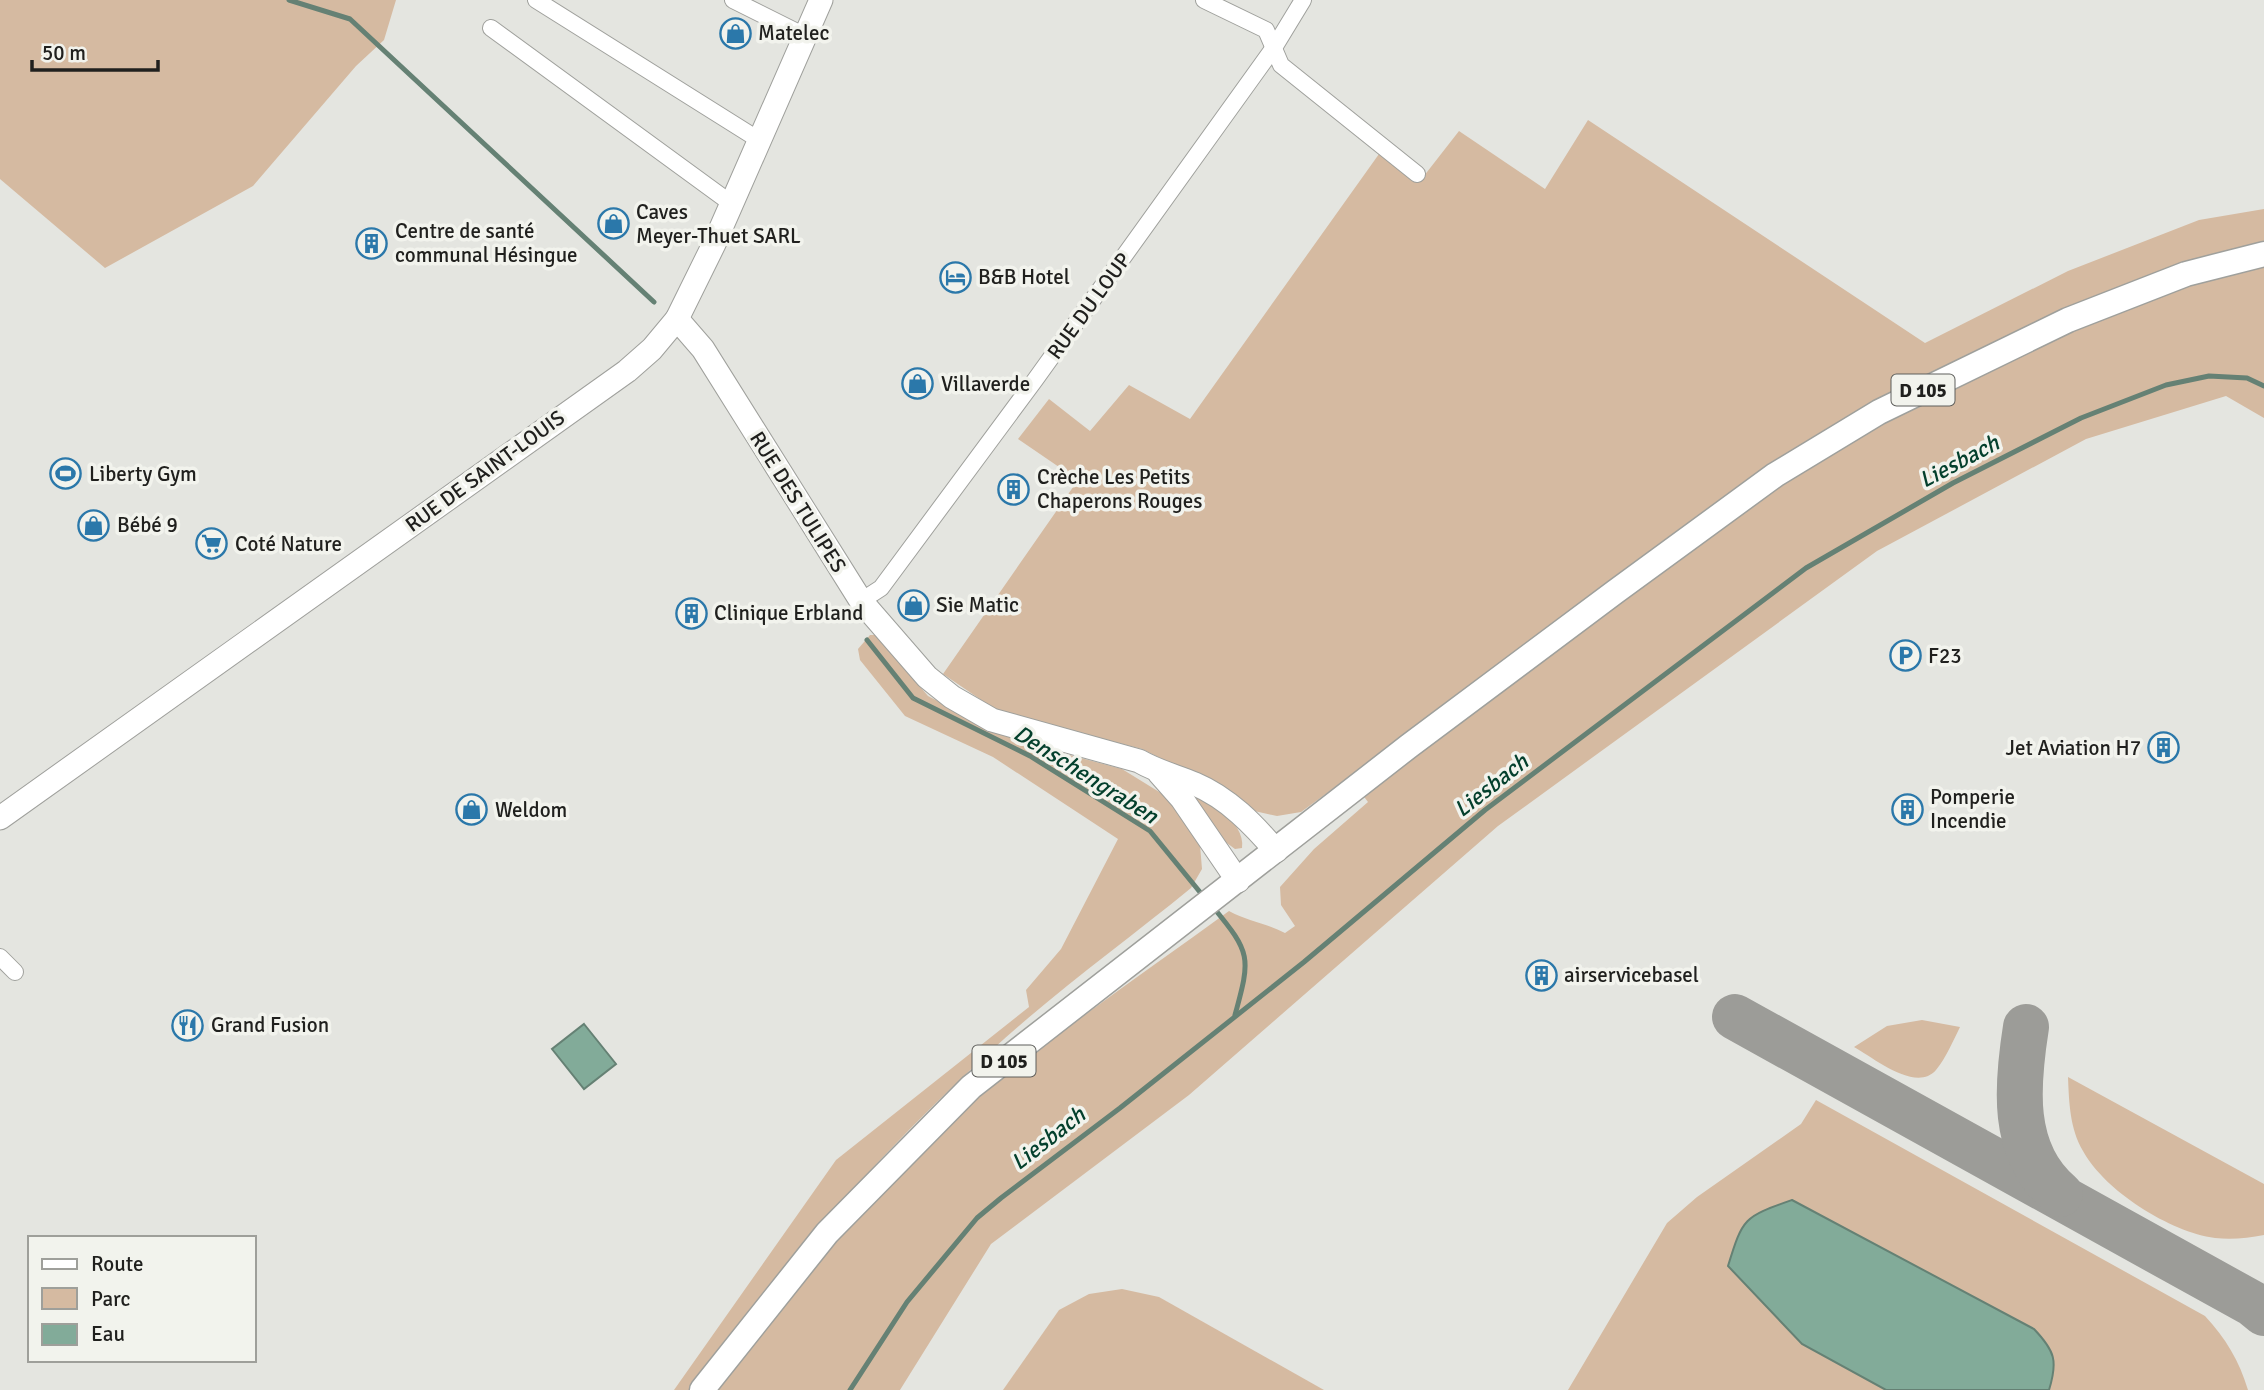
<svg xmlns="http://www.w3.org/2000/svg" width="2264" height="1390" font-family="Signika,sans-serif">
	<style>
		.green { fill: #d5baa1 }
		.water { fill: #82ab99; stroke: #658174; stroke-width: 2 }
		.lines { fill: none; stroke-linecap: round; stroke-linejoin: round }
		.stream { stroke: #658174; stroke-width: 5 }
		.taxiway { stroke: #9c9c98; stroke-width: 46 }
		.street-casing { stroke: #9fa09c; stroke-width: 18 }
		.secondary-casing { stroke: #9fa09c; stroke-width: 25 }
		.primary-casing { stroke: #9fa09c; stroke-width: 27 }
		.street { stroke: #fff; stroke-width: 16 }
		.secondary { stroke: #fff; stroke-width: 23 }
		.primary { stroke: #fff; stroke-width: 24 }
		.labels { text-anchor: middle; stroke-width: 7; stroke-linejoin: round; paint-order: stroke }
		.shield { fill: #f2f3ed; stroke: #5f5f5c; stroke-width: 2 }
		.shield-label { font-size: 19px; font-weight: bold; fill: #20201e }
		.poi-label { font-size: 21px; fill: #20201e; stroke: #f2f3ed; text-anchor: start }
		.street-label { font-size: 21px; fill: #20201e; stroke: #f2f3ed }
		.water-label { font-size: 23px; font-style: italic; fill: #04402d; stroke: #f2f3ed }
	</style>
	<rect width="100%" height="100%" fill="#e4e5e0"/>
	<!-- green -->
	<g class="green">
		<path d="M 0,0 L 396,0 L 384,40 L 356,66 L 253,186 L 105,268 L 0,179 Z"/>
		<path d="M 1588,120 L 1925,343 L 2068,271 L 2199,220 L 2264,209 L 2264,418 L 2226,396 L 2086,439 L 1877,551 L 1498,826 L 1189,1095 L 991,1244 L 900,1390 L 715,1390 C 776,1315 834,1234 903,1166 C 1001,1069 1118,992 1229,911 C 1247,921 1266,923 1285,933 L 1295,926 L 1281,905 L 1280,887 L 1314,849 L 1368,802 L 1349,777 L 1301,812 L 1277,816 L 1250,810 L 1204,780 L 1142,749 L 999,712 L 943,674 L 1078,480 L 1018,439 L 1049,399 L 1090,431 L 1129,385 L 1190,419 L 1379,154 L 1420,181 L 1459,131 L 1545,189 Z"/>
		<path d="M 870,635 L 876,635 L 928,696 L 989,728 L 1051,750 L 1122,769 L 1169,798 L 1200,845 L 1202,869 L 1191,888 C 1125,942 1055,992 993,1049 C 880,1152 779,1267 689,1390 L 674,1390 L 836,1160 L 1029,1007 L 1026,990 L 1061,949 L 1118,839 L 993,757 L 905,716 L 860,660 L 858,649 Z"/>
		<path d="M 1182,786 C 1203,796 1246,821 1242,848 L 1235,849 L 1224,841 Z"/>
		<path d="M 1922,1020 L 1960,1027 C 1953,1041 1946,1058 1936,1070 C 1916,1093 1874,1058 1854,1047 L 1887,1026 Z"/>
		<path d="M 2068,1077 L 2264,1184 L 2264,1235 C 2248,1238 2232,1240 2215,1238 C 2170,1232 2105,1191 2083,1151 C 2070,1129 2069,1103 2068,1077 Z"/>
		<path d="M 1816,1100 L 2205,1316 C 2226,1339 2239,1360 2248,1390 L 1568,1390 L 1667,1223 L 1697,1197 L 1801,1124 Z"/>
		<path d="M 1122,1289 L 1159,1297 L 1324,1390 L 1003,1390 L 1059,1310 L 1089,1294 Z"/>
	</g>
	<!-- water -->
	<g class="water">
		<path d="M 584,1024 L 616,1064 L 584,1089 L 552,1049 Z"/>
		<path d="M 1792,1200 L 2034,1329 C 2055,1351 2058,1361 2049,1390 L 1886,1390 L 1802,1344 L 1728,1266 C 1743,1217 1744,1217 1792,1200 Z"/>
	</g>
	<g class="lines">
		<!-- stream -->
		<g class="stream">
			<path d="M 289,0 L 350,19 L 654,302"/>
			<path d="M 867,640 L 913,698 L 1030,756 L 1150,831 L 1204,897"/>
			<path d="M 1213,907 C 1251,953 1251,957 1235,1015"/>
			<path d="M 850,1390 L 907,1302 L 977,1218 L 1001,1198 L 1120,1108 L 1304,962 L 1485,810 L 1806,568 L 1953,483 L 2081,418 L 2166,385 L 2209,376 L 2247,378 L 2264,386"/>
		</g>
		<!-- taxiway -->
		<g class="taxiway">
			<path d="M 1735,1017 L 2253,1304 L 2264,1313"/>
			<path d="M 2026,1027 C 2017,1084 2010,1152 2060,1194"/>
		</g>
		<defs>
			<g id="street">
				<path d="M 536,0 L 759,140"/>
				<path d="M 733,0 L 805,36"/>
				<path d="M 1204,0 L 1266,30 L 1281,65 L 1417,174"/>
				<path d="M 491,28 L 732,204"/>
				<path d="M 861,601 L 881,588 L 1035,380 L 1275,46 L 1303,0"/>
				<path d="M 0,957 L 15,972"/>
			</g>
			<g id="secondary">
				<path d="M 677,319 L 703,349 L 861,601 L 927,677 L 952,697 L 992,720 L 1139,761 C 1158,772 1176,776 1195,784 C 1228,798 1254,825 1276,851"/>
				<path d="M 1159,773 L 1182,799 L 1238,881"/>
				<path d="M 0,818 L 627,371 L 652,349 L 677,319 L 714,244 L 821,0"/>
			</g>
			<path id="primary" d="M 702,1390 L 827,1233 L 971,1087 L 1409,746 L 1615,592 L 1775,475 L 1879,412 L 2068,320 L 2186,274 L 2264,254"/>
		</defs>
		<!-- street casing -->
		<use href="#street" class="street-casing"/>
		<!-- secondary casing -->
		<use href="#secondary" class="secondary-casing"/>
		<!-- primary casing -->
		<use href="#primary" class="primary-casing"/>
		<!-- street -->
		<use href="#street" class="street"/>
		<!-- secondary -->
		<use href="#secondary" class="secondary"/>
		<!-- primary -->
		<use href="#primary" class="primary"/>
	</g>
	<!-- icons -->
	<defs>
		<symbol id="shop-ring" viewBox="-11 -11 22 22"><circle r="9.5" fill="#f2f3ed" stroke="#2b78aa" stroke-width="1.5"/><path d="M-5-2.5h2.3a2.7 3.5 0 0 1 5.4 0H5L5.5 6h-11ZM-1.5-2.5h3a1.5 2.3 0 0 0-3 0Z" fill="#2b78aa"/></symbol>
		<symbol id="building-ring" viewBox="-11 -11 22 22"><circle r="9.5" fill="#f2f3ed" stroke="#2b78aa" stroke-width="1.5"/><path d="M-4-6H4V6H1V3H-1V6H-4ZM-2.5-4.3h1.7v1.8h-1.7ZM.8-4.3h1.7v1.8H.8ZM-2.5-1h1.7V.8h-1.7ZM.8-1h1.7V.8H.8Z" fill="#2b78aa"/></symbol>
		<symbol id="hotel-ring" viewBox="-11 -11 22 22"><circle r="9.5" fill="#f2f3ed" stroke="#2b78aa" stroke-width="1.5"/><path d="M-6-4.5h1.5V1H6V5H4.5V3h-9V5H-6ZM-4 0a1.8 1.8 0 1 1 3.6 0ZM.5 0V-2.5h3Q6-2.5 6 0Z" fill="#2b78aa"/></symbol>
		<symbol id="stadium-ring" viewBox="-11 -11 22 22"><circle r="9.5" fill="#f2f3ed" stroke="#2b78aa" stroke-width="1.5"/><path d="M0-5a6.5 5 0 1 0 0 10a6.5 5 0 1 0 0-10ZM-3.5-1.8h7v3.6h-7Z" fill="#2b78aa"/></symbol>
		<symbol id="supermarket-ring" viewBox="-11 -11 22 22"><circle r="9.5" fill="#f2f3ed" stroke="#2b78aa" stroke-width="1.5"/><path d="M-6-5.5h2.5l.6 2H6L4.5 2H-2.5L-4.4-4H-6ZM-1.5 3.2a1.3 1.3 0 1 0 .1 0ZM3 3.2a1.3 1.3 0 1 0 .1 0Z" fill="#2b78aa"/></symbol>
		<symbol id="parking-ring" viewBox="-11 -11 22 22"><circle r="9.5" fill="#f2f3ed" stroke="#2b78aa" stroke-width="1.5"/><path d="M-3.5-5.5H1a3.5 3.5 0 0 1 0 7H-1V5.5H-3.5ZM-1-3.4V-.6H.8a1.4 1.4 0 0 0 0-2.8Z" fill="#2b78aa"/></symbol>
		<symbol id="restaurant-ring" viewBox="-11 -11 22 22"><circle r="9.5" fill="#f2f3ed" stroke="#2b78aa" stroke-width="1.5"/><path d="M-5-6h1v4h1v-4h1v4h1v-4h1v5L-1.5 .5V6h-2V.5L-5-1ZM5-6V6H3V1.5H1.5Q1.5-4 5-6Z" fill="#2b78aa"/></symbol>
	</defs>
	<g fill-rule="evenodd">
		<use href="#shop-ring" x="718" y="16" width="35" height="35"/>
		<use href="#shop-ring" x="596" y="206" width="35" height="35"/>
		<use href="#building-ring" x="354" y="226" width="35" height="35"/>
		<use href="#hotel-ring" x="938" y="260" width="35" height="35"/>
		<use href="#shop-ring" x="900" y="366" width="35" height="35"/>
		<use href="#stadium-ring" x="48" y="456" width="35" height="35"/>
		<use href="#building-ring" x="996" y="472" width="35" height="35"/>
		<use href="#shop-ring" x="76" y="508" width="35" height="35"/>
		<use href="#supermarket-ring" x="194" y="526" width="35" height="35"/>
		<use href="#shop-ring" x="896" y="588" width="35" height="35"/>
		<use href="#building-ring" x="674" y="596" width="35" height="35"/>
		<use href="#parking-ring" x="1888" y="638" width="35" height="35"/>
		<use href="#building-ring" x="2146" y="730" width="35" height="35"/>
		<use href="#building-ring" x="1890" y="792" width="35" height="35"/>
		<use href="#shop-ring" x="454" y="792" width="35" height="35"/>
		<use href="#building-ring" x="1524" y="958" width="35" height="35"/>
		<use href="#restaurant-ring" x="170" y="1008" width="35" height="35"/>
	</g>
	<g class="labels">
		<!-- shield labels -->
		<g class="shield">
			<rect x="1891.5" y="374.5" width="63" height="31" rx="5"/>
			<rect x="972.5" y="1045.5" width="63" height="31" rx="5"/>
		</g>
		<g class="shield-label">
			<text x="1923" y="397">D 105</text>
			<text x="1004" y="1068">D 105</text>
		</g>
		<!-- poi labels -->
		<g class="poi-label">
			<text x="758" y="40">Matelec</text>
			<text x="636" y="219">Caves<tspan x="636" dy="24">Meyer-Thuet SARL</tspan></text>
			<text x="395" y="238">Centre de santé<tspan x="395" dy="24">communal Hésingue</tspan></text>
			<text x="978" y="284">B&amp;B Hotel</text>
			<text x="941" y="391">Villaverde</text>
			<text x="89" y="481">Liberty Gym</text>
			<text x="1037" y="484">Crèche Les Petits<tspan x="1037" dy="24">Chaperons Rouges</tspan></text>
			<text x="117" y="532">Bébé 9</text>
			<text x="235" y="551">Coté Nature</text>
			<text x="936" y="612">Sie Matic</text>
			<text x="714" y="620">Clinique Erbland</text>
			<text x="1928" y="663">F23</text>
			<text x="2141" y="755" text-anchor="end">Jet Aviation H7</text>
			<text x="1930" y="804">Pomperie<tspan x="1930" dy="24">Incendie</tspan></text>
			<text x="495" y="817">Weldom</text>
			<text x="1564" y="982">airservicebasel</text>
			<text x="211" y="1032">Grand Fusion</text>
		</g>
		<!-- street labels -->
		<g class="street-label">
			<text transform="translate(1089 306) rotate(-54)" y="7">RUE DU LOUP</text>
			<text transform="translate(485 471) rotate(-36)" y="7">RUE DE SAINT-LOUIS</text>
			<text transform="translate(798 502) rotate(58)" y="7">RUE DES TULIPES</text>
		</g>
		<!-- water labels -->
		<g class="water-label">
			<text transform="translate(1959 461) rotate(-28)" y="8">Liesbach</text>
			<text transform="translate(1086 774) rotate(32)" y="8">Denschengraben</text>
			<text transform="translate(1491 785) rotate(-38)" y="8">Liesbach</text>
			<text transform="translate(1048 1138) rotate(-38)" y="8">Liesbach</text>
		</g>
	</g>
	<!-- legend -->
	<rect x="28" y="1236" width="228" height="126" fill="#f2f3ed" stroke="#9e9f9a" stroke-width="2"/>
	<rect x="42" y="1259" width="35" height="10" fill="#ffffff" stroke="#9e9f9a" stroke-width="2"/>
	<text x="91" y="1271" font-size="21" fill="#20201e">Route</text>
	<rect x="42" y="1288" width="35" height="21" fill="#d5baa1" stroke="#9e9f9a" stroke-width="2"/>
	<text x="91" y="1306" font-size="21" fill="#20201e">Parc</text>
	<rect x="42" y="1324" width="35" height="21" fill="#82ab99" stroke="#9e9f9a" stroke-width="2"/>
	<text x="91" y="1341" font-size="21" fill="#20201e">Eau</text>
	<!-- scale -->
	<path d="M32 60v10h126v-10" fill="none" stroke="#20201e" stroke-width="3.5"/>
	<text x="42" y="60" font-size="21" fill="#20201e" stroke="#f2f3ed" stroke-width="5" paint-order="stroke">50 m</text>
</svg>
